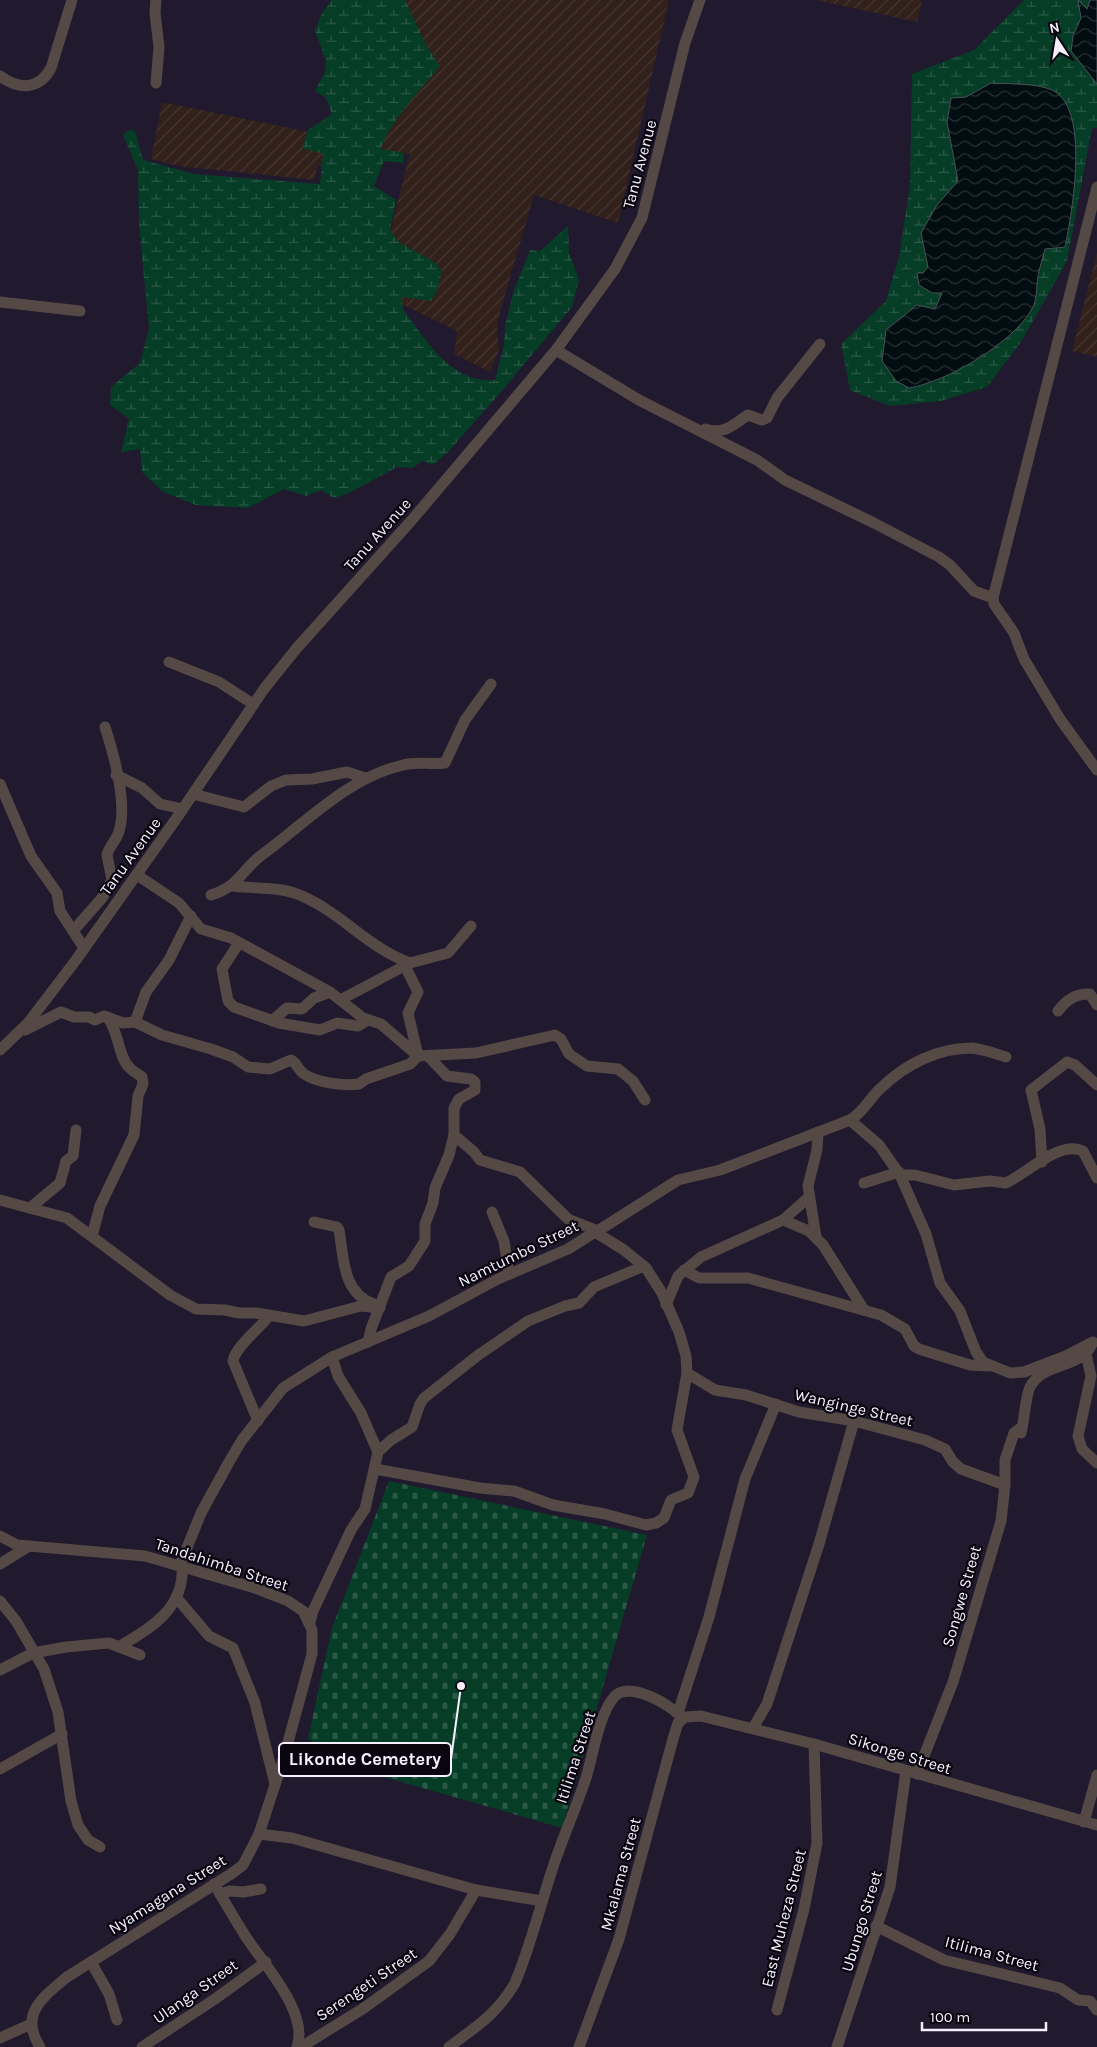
<svg xmlns="http://www.w3.org/2000/svg" width="1097" height="2047" font-family="Karla,sans-serif">
	<style>
		.industrial { fill: url(#industrial-furrows) }
		.wetland { fill: url(#wetland-marsh) }
		.cemetery { fill: url(#cemetery-stones) }
		.water { fill: url(#water-waves); stroke: #4a5158 }
		.lines { fill: none; stroke-linecap: round; stroke-linejoin: round }
		.minor { stroke: #554945; stroke-width: 11 }
		.labels { text-anchor: middle; stroke-width: 4.5; stroke-linejoin: round; paint-order: stroke }
		.street-label { font-size: 16px; fill: #f6f0ff; stroke: #09060f }
		.leader { fill: none; stroke: #f6f0ff; stroke-width: 2 }
		.callout-dot { fill: #f6f0ff; stroke: #09060f; stroke-width: 2 }
		.callout { fill: #09060f; stroke: #f6f0ff; stroke-width: 2 }
		.callout-label { font-size: 18px; text-anchor: middle; font-weight: bold; fill: #f6f0ff }
	</style>
	<defs>
		<pattern id="industrial-furrows" width="10" height="10" patternUnits="userSpaceOnUse" patternTransform="scale(1.25)"><rect width="10" height="10" fill="#32201a"/><path d="M-1 1l2-2M0 10L10 0M9 11l2-2" fill="none" stroke="#463631"/></pattern>
		<pattern id="wetland-marsh" width="20" height="14" patternUnits="userSpaceOnUse" patternTransform="scale(1.25)"><rect width="20" height="14" fill="#063d26"/><path d="M1 5h8M5 5V1M11 12h8M15 12V8" fill="none" stroke="#2b5947"/></pattern>
		<pattern id="cemetery-stones" width="16" height="16" patternUnits="userSpaceOnUse" patternTransform="scale(1.25)"><rect width="16" height="16" fill="#063d26"/><path d="M2 7V4a2 2 0 0 1 4 0v3zM10 15v-3a2 2 0 0 1 4 0v3z" fill="#2b5947"/></pattern>
		<pattern id="water-waves" width="16" height="10" patternUnits="userSpaceOnUse" patternTransform="scale(1.25)"><rect width="16" height="10" fill="#010d10"/><path d="M0 5q4-4 8 0t8 0" fill="none" stroke="#273134"/></pattern>
	</defs>
	<rect width="100%" height="100%" fill="#21192e"/>
	<!-- industrial -->
	<g class="industrial">
		<path d="M 397,0 L 669,0 L 618,223 L 534,195 L 500,312 L 497,329 L 499,350 L 490,372 L 454,354 L 457,331 L 375,291 L 410,153 L 378,160 L 353,172 L 318,165 L 314,180 L 178,166 L 151,159 L 162,102 L 324,135 Z"/>
		<path d="M 816,0 L 922,0 L 917,22 Z"/>
		<path d="M 1097,253 L 1097,357 L 1072,351 Z"/>
	</g>
	<!-- wetland -->
	<g class="wetland">
		<path d="M 332,0 L 405,0 L 426,45 L 440,66 C 421,90 390,120 381,149 L 404,153 L 403,163 L 384,161 L 374,186 L 396,200 L 390,230 L 400,243 L 433,261 L 442,270 L 437,292 L 431,301 L 402,297 L 403,309 C 426,340 451,384 495,380 L 504,345 L 505,326 L 513,293 L 530,250 L 540,251 L 568,226 L 569,252 L 579,280 L 572,307 L 506,386 L 448,452 L 433,465 L 422,461 L 413,468 L 397,467 L 349,493 L 334,498 L 321,490 L 306,496 L 284,489 L 248,508 L 196,505 L 163,492 L 142,472 L 140,449 L 121,452 L 129,419 L 110,405 L 111,387 L 140,363 L 149,329 L 139,225 L 138,170 L 123,135 L 129,130 L 135,131 L 143,160 L 194,174 L 320,184 L 323,154 L 302,148 L 308,130 L 332,114 L 326,98 L 315,91 L 325,72 L 326,61 L 315,31 L 322,13 Z"/>
		<path d="M 1024,0 L 1097,0 L 1097,128 L 1092,128 L 1067,261 L 1021,342 L 987,387 L 941,401 L 890,406 L 850,390 L 841,344 L 886,301 L 899,257 L 910,185 L 912,74 L 974,50 Z"/>
	</g>
	<!-- cemetery -->
	<path class="cemetery" d="M 389,1481 L 647,1535 L 562,1828 L 363,1771 L 308,1739 L 332,1628 Z"/>
	<!-- water -->
	<g class="water">
		<path d="M 1078,0 L 1087,9 L 1090,0 L 1097,0 L 1097,84 L 1071,51 L 1073,36 L 1081,18 Z"/>
		<path d="M 991,83 C 1008,84 1036,83 1052,90 C 1091,108 1072,213 1065,247 L 1045,249 C 1043,256 1041,264 1039,271 C 1036,282 1038,299 1032,309 C 1012,344 946,382 909,388 L 896,381 L 882,361 L 886,330 L 917,305 L 935,309 L 942,293 L 932,293 L 919,285 L 917,273 L 923,273 L 928,267 L 921,233 L 937,205 L 958,181 L 947,122 L 951,98 L 966,97 Z"/>
	</g>
	<g class="lines">
		<!-- minor -->
		<g class="minor">
			<path d="M 0,76 C 19,90 39,90 51,68 L 72,0"/>
			<path d="M 156,83 L 159,47 L 155,13 L 156,0"/>
			<path d="M 1097,187 L 993,598 L 994,604 L 1014,633 L 1024,659 L 1060,719 L 1097,770"/>
			<path d="M 0,302 L 80,311"/>
			<path d="M 556,350 L 639,400 L 757,460 L 785,480 L 874,523 L 939,557 L 950,565 L 974,591 L 993,598"/>
			<path d="M 705,429 C 725,435 732,425 748,415 L 762,420 L 767,418 L 777,398 L 820,344"/>
			<path d="M 169,662 L 219,682 L 253,704"/>
			<path d="M 116,775 L 142,788 L 160,804 L 183,809"/>
			<path d="M 0,784 L 31,856 L 57,893 L 60,911 L 84,948"/>
			<path d="M 193,794 L 244,807 L 271,786 L 286,780 L 312,779 L 347,772 L 365,778"/>
			<path d="M 137,875 L 179,903 L 201,929 L 231,938 L 330,992 L 363,1018 L 381,1024 L 418,1056 L 476,1053 L 555,1035 L 561,1039 L 569,1054 L 587,1066 L 618,1069 L 633,1081 L 645,1100"/>
			<path d="M 233,886 C 256,889 280,886 302,896 C 343,914 367,947 410,963"/>
			<path d="M 211,895 C 240,886 241,870 263,854 C 308,821 347,778 403,765 C 417,761 431,765 445,763 L 465,720 L 491,684"/>
			<path d="M 73,931 L 102,898 L 112,880 L 107,855 C 109,846 117,840 119,831 C 128,803 114,755 105,727"/>
			<path d="M 239,943 L 222,969 L 228,1001 L 234,1007 L 279,1023 L 320,1030 L 337,1023 L 358,1026 L 368,1020"/>
			<path d="M 342,999 L 410,963 L 448,953 L 471,926"/>
			<path d="M 1058,1011 C 1066,1000 1076,993 1090,994 L 1097,1005"/>
			<path d="M 272,1021 L 287,1008 L 302,1009 L 314,998 L 330,992"/>
			<path d="M 135,1022 L 146,992 L 169,960 L 191,916"/>
			<path d="M 25,1030 L 61,1012 L 74,1017 L 89,1017 L 95,1020 L 104,1016 L 123,1023 L 135,1022 L 162,1035 L 211,1049 L 233,1057 L 248,1067 L 270,1069 L 291,1060 C 297,1063 298,1070 304,1074 C 317,1083 344,1086 359,1084 L 366,1079 L 410,1064 L 418,1056 L 408,1013 L 418,992 L 405,966"/>
			<path d="M 0,1050 L 28,1023 L 76,960 L 176,819 L 264,689 L 296,649 L 411,521 L 556,350 L 615,269 L 642,218 L 685,43 L 700,0"/>
			<path d="M 428,1056 L 447,1076 L 471,1079 L 475,1082 L 475,1090 L 459,1099 L 454,1108 L 454,1135 L 474,1152 L 480,1160 L 520,1172 L 568,1219 L 598,1231"/>
			<path d="M 850,1120 L 879,1145 L 900,1175 L 926,1234 L 940,1283 L 960,1311 L 976,1352 L 983,1362 L 1010,1373 L 1024,1372 L 1066,1356 L 1093,1342"/>
			<path d="M 1042,1162 L 1040,1129 L 1031,1090 L 1067,1062 L 1075,1065 L 1097,1085"/>
			<path d="M 900,1175 L 915,1175 L 954,1185 L 990,1181 L 1006,1183 C 1026,1174 1059,1140 1083,1151 L 1097,1178"/>
			<path d="M 864,1183 L 899,1172"/>
			<path d="M 0,1200 L 67,1218 L 170,1295 L 196,1309 L 225,1310 L 239,1313 L 256,1313 L 304,1321 L 361,1306 L 380,1308"/>
			<path d="M 30,1208 L 60,1183 L 66,1161 L 73,1156 L 76,1130"/>
			<path d="M 492,1212 L 504,1241 L 509,1274"/>
			<path d="M 783,1220 L 809,1231 L 823,1245 L 864,1310"/>
			<path d="M 314,1222 L 337,1227 L 339,1230 C 344,1258 342,1293 374,1304"/>
			<path d="M 596,1232 L 678,1180 L 720,1170 L 850,1120 C 864,1112 870,1097 882,1087 C 906,1064 938,1048 972,1048 C 983,1049 996,1054 1006,1057"/>
			<path d="M 92,1236 L 100,1206 L 134,1135 L 138,1096 L 143,1084 L 142,1077 C 138,1074 132,1071 129,1067 C 118,1056 119,1032 108,1018"/>
			<path d="M 816,1237 L 808,1186 L 817,1150 L 818,1132"/>
			<path d="M 684,1270 L 699,1278 L 748,1278 L 881,1315 L 905,1329 L 914,1346 L 919,1349 L 970,1365 L 990,1366"/>
			<path d="M 666,1305 L 678,1276 L 701,1257 L 783,1220 L 809,1197"/>
			<path d="M 368,1342 L 371,1329 L 391,1277 L 409,1266 L 425,1241 L 425,1224 L 433,1203 L 435,1188 L 449,1155 L 454,1135"/>
			<path d="M 1086,1354 L 1091,1376 L 1078,1436 L 1082,1449 L 1097,1463"/>
			<path d="M 687,1373 L 715,1390 L 746,1395 L 799,1412 L 854,1421 L 925,1440 L 945,1449 L 953,1462 L 961,1469 L 1005,1485"/>
			<path d="M 258,1421 L 233,1361 C 235,1347 260,1328 269,1316"/>
			<path d="M 1021,1433 C 1024,1422 1026,1394 1030,1387 C 1044,1361 1080,1370 1092,1344"/>
			<path d="M 378,1452 L 391,1440 L 412,1427 L 420,1404 L 424,1398 L 477,1356 L 528,1321 L 565,1306 L 579,1303 L 594,1287 L 644,1266"/>
			<path d="M 0,1536 L 17,1545 L 145,1556 L 255,1588 L 288,1601 L 303,1611 L 312,1630 L 312,1654 L 284,1757 L 259,1834 L 243,1865 L 231,1874 L 67,1977 C 42,1998 19,2014 40,2047"/>
			<path d="M 0,1564 L 29,1546"/>
			<path d="M 180,1565 L 201,1513 L 229,1462 L 242,1440 L 283,1388 L 332,1357 L 429,1316 L 498,1279 L 568,1249 L 595,1232 L 624,1250 L 646,1268 L 662,1293 L 679,1332 L 686,1356 L 687,1373 L 677,1430 L 694,1477 L 688,1493 L 671,1500 L 664,1518 L 656,1523 L 646,1525 L 605,1514 L 553,1505 L 514,1491 L 480,1488 L 375,1469"/>
			<path d="M 176,1597 L 209,1636 L 233,1648 L 255,1703 L 275,1784"/>
			<path d="M 0,1601 L 16,1621 L 44,1669 L 58,1712 L 71,1801 L 78,1825 L 88,1840 L 100,1847"/>
			<path d="M 310,1622 L 313,1611 L 351,1530 L 365,1509 L 378,1452 L 361,1413 L 338,1376 L 332,1357"/>
			<path d="M 120,1646 C 152,1628 185,1607 182,1566"/>
			<path d="M 0,1670 L 33,1653 L 66,1647 L 109,1643 L 140,1655"/>
			<path d="M 678,1713 L 709,1617 L 745,1479 L 776,1404"/>
			<path d="M 753,1728 L 767,1704 L 819,1544 L 854,1421"/>
			<path d="M 0,1769 L 62,1734"/>
			<path d="M 917,1774 L 953,1682 L 1001,1521 L 1005,1485 L 1005,1460 L 1014,1433 L 1022,1427"/>
			<path d="M 1084,1822 L 1097,1775"/>
			<path d="M 259,1834 L 292,1838 L 476,1890 L 542,1901"/>
			<path d="M 214,1884 C 225,1902 235,1920 246,1937 C 264,1965 309,2012 297,2047"/>
			<path d="M 220,1894 L 230,1891 L 243,1892 L 261,1889"/>
			<path d="M 876,1926 L 944,1960 L 1060,1988 L 1078,2000 L 1090,2001 L 1097,2010"/>
			<path d="M 91,1962 L 109,1994 L 117,2020"/>
			<path d="M 777,2010 L 804,1909 L 817,1843 L 814,1744"/>
			<path d="M 0,2038 L 31,2024"/>
			<path d="M 142,2047 L 215,1999 L 266,1962"/>
			<path d="M 301,2047 L 364,2008 L 429,1961 L 450,1934 L 476,1890"/>
			<path d="M 449,2047 C 477,2026 497,2014 515,1983 C 531,1945 540,1906 553,1867 C 563,1837 576,1808 586,1778 C 593,1755 599,1713 615,1696 C 630,1681 673,1705 682,1719"/>
			<path d="M 579,2047 L 619,1939 L 673,1739 L 678,1723 L 685,1717 L 701,1716 L 814,1744 L 1097,1825"/>
			<path d="M 837,2047 L 890,1887 L 906,1771"/>
		</g>
	</g>
	<g class="labels">
		<!-- street labels -->
		<g class="street-label">
			<text transform="translate(639 164) rotate(-75)" y="6">Tanu Avenue</text>
			<text transform="translate(377 534) rotate(-48)" y="6">Tanu Avenue</text>
			<text transform="translate(130 856) rotate(-54)" y="6">Tanu Avenue</text>
			<text transform="translate(518 1253) rotate(-26)" y="6">Namtumbo Street</text>
			<text transform="translate(854 1407) rotate(13)" y="6">Wanginge Street</text>
			<text transform="translate(222 1564) rotate(18)" y="6">Tandahimba Street</text>
			<text transform="translate(961 1596) rotate(-74)" y="6">Songwe Street</text>
			<text transform="translate(900 1753) rotate(17)" y="6">Sikonge Street</text>
			<text transform="translate(575 1757) rotate(-72)" y="6">Itilima Street</text>
			<text transform="translate(620 1874) rotate(-75)" y="6">Mkalama Street</text>
			<text transform="translate(167 1894) rotate(-32)" y="6">Nyamagana Street</text>
			<text transform="translate(783 1918) rotate(-76)" y="6">East Muheza Street</text>
			<text transform="translate(861 1921) rotate(-73)" y="6">Ubungo Street</text>
			<text transform="translate(992 1953) rotate(15)" y="6">Itilima Street</text>
			<text transform="translate(366 1984) rotate(-34)" y="6">Serengeti Street</text>
			<text transform="translate(195 1991) rotate(-35)" y="6">Ulanga Street</text>
		</g>
	</g>
	<!-- callouts -->
	<path class="leader" d="M461 1686L451 1759"/>
	<circle class="callout-dot" cx="461" cy="1686" r="5"/>
	<rect class="callout" x="279" y="1743" width="172" height="33" rx="5"/>
	<g class="callout-label">
		<text x="365" y="1765">Likonde Cemetery</text>
	</g>
	<!-- north arrow -->
	<g transform="translate(1057 40) rotate(348)" stroke="#09060f" stroke-width="4" paint-order="stroke">
	<path d="M0-4L9 19L0 12L-9 19Z" fill="#f6f0ff"/>
	<text y="-8" font-size="14" font-weight="bold" text-anchor="middle" fill="#f6f0ff">N</text>
	</g>
	<!-- scale -->
	<path d="M922 2022v8h124v-8" fill="none" stroke="#f6f0ff" stroke-width="2.5"/>
	<text x="930" y="2022" font-size="15" fill="#f6f0ff" stroke="#09060f" stroke-width="4" paint-order="stroke">100 m</text>
</svg>
